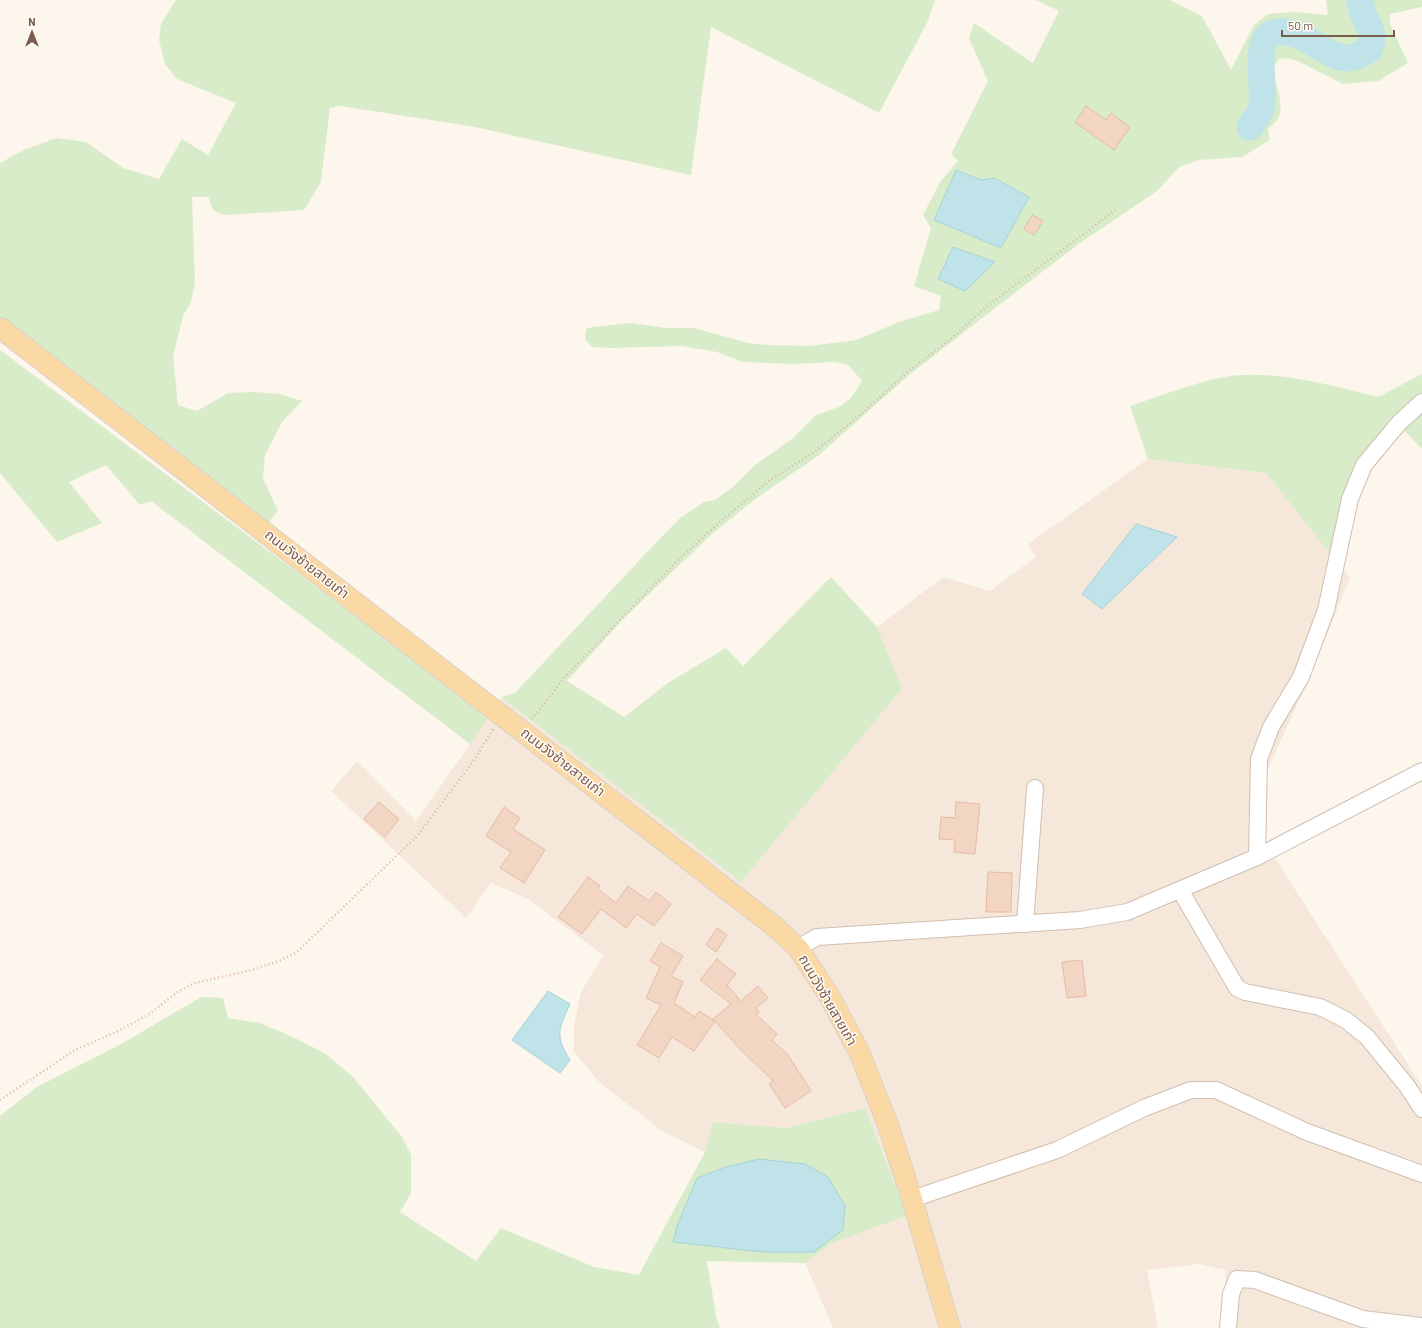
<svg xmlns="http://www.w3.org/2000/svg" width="1422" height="1328" font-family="Barlow,'Noto Sans Thai',sans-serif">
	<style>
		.residential { fill: #f5e8da }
		.green { fill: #d8ecc9 }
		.water { fill: #bfe3e8; stroke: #a5d3da }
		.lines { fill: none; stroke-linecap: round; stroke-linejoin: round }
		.river { stroke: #bfe3e8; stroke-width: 27 }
		.building { fill: #f3d5c3; stroke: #e6bba3 }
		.minor-casing { stroke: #d1beb0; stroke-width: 18 }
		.major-casing { stroke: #dad1cd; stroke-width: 22 }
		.path { stroke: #d9b8a5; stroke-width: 2.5; stroke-dasharray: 1 3; stroke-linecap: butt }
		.minor { stroke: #fff; stroke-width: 16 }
		.major { stroke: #fbd9a5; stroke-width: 20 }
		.labels { text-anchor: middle; stroke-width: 3; stroke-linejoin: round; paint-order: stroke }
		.street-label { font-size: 14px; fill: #7a5c4d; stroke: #fffaf3 }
	</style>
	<rect width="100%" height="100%" fill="#fdf6ec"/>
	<!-- residential -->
	<path class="residential" d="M 1148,459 L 1266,473 L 1350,578 L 1303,692 L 1264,777 L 1263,840 L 1422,1086 L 1422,1328 L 1223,1328 L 1226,1270 L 1199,1264 L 1147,1270 L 1158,1328 L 833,1328 L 805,1263 L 832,1243 L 907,1216 L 865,1108 L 785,1128 L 713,1122 L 705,1152 L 662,1131 L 600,1083 L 574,1052 L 574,1025 L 581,992 L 603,955 L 528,899 L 491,883 L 466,918 L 331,791 L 357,761 L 416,821 L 470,744 L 501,697 L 741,882 L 902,689 L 877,627 L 943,577 L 990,591 L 1036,557 L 1028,544 Z"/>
	<!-- green -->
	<g class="green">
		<path d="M 176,0 L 935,0 L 928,21 L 879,113 L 711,27 L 691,175 L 470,126 L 340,106 L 330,108 L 321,182 L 304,210 L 225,215 C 214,212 211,209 209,197 L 192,197 L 195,283 L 191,302 L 183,316 L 173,357 L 178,405 L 197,411 L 228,393 L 254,392 L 280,394 L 302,401 L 282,422 L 265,455 L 263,478 L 278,511 L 267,525 L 0,320 L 0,163 L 24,150 L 56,138 L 86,142 L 123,168 L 159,179 L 182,139 L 208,155 L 236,103 L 177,79 L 165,64 L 159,40 L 161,24 Z"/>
		<path d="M 1036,0 L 1170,0 L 1202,16 L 1231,70 L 1254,25 L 1268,14 L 1295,12 L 1328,15 L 1326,0 L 1422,0 L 1422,7 L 1390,14 L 1390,24 L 1408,63 L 1378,81 L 1343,84 L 1300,62 L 1288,58 L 1279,59 C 1264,75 1290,100 1277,120 C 1274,123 1271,126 1268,129 L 1270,140 L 1242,157 L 1198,160 L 1179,167 L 1157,191 L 1080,243 L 999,305 L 909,375 L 818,456 L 758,497 L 713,533 L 624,618 L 567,681 L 624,717 L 668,683 L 726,648 L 743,666 L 831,577 L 877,627 L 902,689 L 741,882 L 501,697 L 515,693 L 649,550 L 680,518 L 704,502 L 715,500 L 733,487 L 755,465 L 792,439 L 816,415 L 839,407 L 851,398 L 862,381 L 848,365 L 835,362 L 793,364 L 743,362 L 717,352 L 682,346 L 610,348 L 592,347 L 585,340 L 586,329 L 593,327 L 631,323 L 665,328 L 694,328 L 748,343 L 767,345 L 810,346 L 856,340 L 899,322 L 939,310 L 941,296 L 914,286 L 931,228 L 923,215 L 940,182 L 958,161 L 951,154 L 988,81 L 969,38 L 974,23 L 1033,63 L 1059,11 Z"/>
		<path d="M 0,350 L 489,716 L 470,744 L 151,501 L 140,505 L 106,465 L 69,482 L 102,523 L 57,542 L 0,473 Z"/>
		<path d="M 1422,374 L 1422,449 L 1393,419 L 1358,461 L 1332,556 L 1266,473 L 1148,459 L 1130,406 C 1157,397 1186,386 1214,379 C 1265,366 1328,385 1378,397 Z"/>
		<path d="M 201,997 L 223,998 L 228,1018 L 260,1023 L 295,1038 L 326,1054 L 353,1077 L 402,1137 L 411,1155 L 411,1193 L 400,1212 L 476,1261 L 501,1228 L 594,1267 L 639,1275 L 705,1152 L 713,1122 L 785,1128 L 865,1108 L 907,1216 L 832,1243 L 805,1263 L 707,1261 L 717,1321 L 720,1328 L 0,1328 L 0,1116 L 37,1087 L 123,1043 Z"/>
	</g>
	<!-- water -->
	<g class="water">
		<path d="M 956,170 L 981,180 L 994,178 L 1029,197 L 1001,248 L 934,220 Z"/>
		<path d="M 953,247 L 995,262 L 965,291 L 938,279 Z"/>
		<path d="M 1136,524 L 1177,537 L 1102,609 L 1082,594 Z"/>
		<path d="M 548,991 L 570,1004 C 559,1028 554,1035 570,1060 L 560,1073 L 512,1040 Z"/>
		<path d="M 759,1159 L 805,1164 L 828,1177 L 845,1206 L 843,1230 L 814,1252 L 762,1252 L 673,1242 L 677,1226 L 697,1178 L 726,1167 Z"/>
	</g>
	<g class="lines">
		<!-- river -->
		<path class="river" d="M 1250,127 C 1254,121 1261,113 1262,106 C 1265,88 1253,42 1272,33 C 1272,33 1277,32 1278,32 C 1307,28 1328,64 1355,57 C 1359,55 1364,52 1369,50 C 1375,34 1370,30 1364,16 C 1362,11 1361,5 1359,0"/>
	</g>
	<!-- building -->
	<g class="building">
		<path d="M 1086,106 L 1106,120 L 1111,113 L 1130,127 L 1114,150 L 1075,122 Z"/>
		<path d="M 1032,215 L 1043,221 L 1034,235 L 1024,229 Z"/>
		<path d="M 379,802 L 399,819 L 385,837 L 364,819 Z"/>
		<path d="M 956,802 L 980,804 L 975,854 L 954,852 L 955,840 L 939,839 L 941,817 L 955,818 Z"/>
		<path d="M 504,807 L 520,818 L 513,829 L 545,850 L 524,883 L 500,868 L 511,852 L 486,836 Z"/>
		<path d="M 988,872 L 1012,873 L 1011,912 L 986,912 Z"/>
		<path d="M 588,877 L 600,886 L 598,889 L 616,903 L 628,886 L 649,901 L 656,892 L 671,904 L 654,926 L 637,914 L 626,928 L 601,909 L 582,934 L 558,917 Z"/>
		<path d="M 717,928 L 727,935 L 716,952 L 706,945 Z"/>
		<path d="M 661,943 L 683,956 L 671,976 L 683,982 L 674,1003 L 695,1017 L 699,1011 L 715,1021 L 694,1051 L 672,1037 L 659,1058 L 637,1045 L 661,1005 L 646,998 L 660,967 L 650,961 Z"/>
		<path d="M 717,959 L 736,974 L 727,985 L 741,1001 L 758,986 L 768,998 L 756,1008 L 759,1012 L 756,1014 L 777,1034 L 772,1040 L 788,1055 L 811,1091 L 785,1108 L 769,1084 L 773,1081 L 739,1048 L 713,1019 L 731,1004 L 700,980 Z"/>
		<path d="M 1082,960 L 1086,996 L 1067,998 L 1062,962 Z"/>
	</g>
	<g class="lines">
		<defs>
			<g id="minor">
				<path d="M 1257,857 L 1259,759 L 1271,727 L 1301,677 L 1326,610 L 1350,499 L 1364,465 L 1399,423 L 1422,402"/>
				<path d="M 1180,890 L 1237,988 L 1245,992 L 1320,1007 L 1346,1020 L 1367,1037 L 1407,1086 L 1422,1109"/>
				<path d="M 1025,924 L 1035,788"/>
				<path d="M 798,948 L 817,937 L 1080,920 L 1127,912 L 1257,857 L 1422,771"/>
				<path d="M 912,1199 L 1057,1150 L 1144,1108 L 1191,1090 L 1216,1090 L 1307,1132 L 1422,1174"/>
				<path d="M 1228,1328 L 1231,1294 L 1237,1279 L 1255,1280 L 1363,1319 L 1422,1326"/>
			</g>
			<path id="major" d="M 0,328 L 774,926 L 798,948 L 830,997 L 860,1054 L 888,1125 L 912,1199 L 950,1328"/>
		</defs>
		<!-- minor casing -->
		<use href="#minor" class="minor-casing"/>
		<!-- major casing -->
		<use href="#major" class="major-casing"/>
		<!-- path -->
		<g class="path">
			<path d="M 532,719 L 564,678 L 675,563 L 721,521 L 770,480 L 813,453 L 860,415 L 910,370 L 951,339 L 986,307 L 1117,209"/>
			<path d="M 0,1100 L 75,1050 L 116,1032 L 148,1015 L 179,991 L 195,983 L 251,970 L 279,961 L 297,952 L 417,836 L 474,760 L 493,729"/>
		</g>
		<!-- minor -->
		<use href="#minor" class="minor"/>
		<!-- major -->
		<use href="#major" class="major"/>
	</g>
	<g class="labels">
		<!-- street labels -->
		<g class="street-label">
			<text transform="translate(307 564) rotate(38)" y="5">ถนนวังซ้ายสายเก่า</text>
			<text transform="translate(563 762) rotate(38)" y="5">ถนนวังซ้ายสายเก่า</text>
			<text transform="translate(828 1000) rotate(60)" y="5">ถนนวังซ้ายสายเก่า</text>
		</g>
	</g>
	<!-- north arrow -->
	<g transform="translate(32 32)" stroke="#fffaf3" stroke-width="3" paint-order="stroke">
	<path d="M0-3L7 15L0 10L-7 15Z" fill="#7a5c4d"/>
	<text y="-6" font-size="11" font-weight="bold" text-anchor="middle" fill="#7a5c4d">N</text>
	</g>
	<!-- scale -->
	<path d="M1282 30v6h112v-6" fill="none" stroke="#7a5c4d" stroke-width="2"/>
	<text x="1288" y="30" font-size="12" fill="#7a5c4d" stroke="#fffaf3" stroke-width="3" paint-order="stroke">50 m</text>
</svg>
